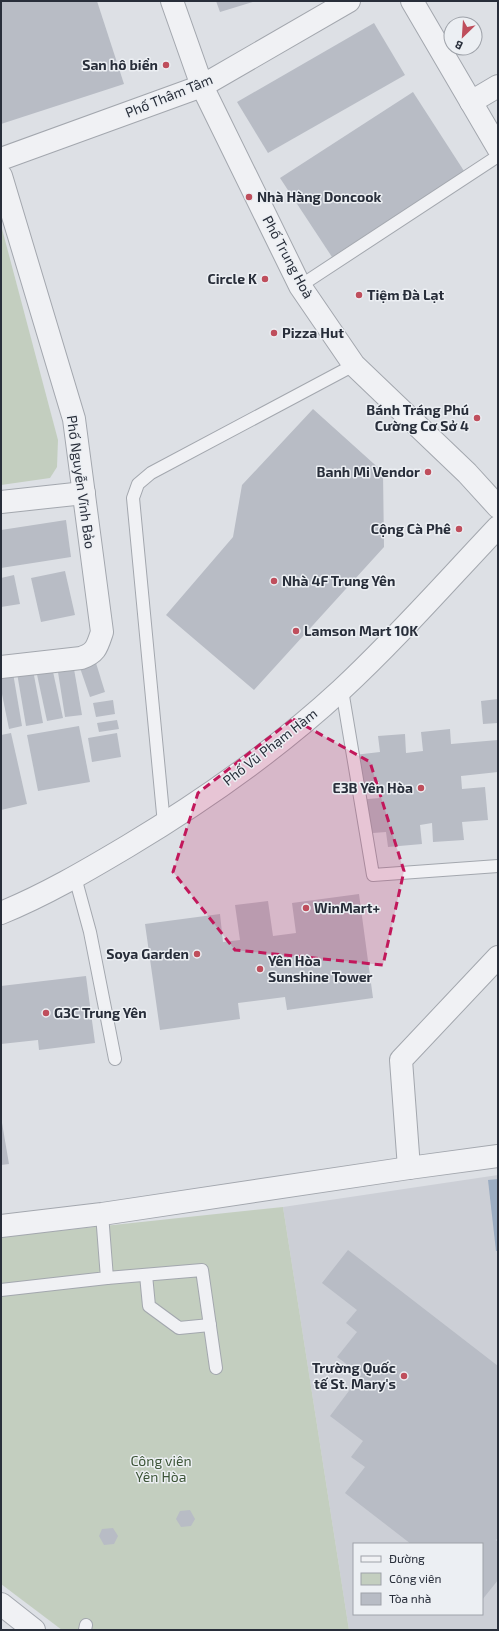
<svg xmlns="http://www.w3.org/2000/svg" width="499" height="1631" font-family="'Exo 2',sans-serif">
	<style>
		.built { fill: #cccfd6; fill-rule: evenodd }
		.green { fill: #c3cebf }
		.water { fill: #9cadc2 }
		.building { fill: #b8bcc5 }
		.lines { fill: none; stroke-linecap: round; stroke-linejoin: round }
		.service-casing { stroke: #a3a7ae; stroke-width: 14 }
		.minor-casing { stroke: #a3a7ae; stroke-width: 24 }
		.tertiary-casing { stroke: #a3a7ae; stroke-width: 24 }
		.service { stroke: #f0f1f4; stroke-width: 12 }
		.minor { stroke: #f0f1f4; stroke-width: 22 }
		.tertiary { stroke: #f0f1f4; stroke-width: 22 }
		.marked { fill: #c2185b; fill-opacity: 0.2; stroke: #c2185b; stroke-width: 3; stroke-dasharray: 8 5; stroke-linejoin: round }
		.poi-dot { fill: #bf4e5c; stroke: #eceff3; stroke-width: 1.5 }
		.labels { text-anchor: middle; stroke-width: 3; stroke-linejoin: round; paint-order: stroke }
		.poi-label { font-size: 14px; font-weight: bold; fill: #282e3a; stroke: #eceff3; text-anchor: end }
		.street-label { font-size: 14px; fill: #282e3a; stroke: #eceff3 }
		.park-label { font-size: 14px; fill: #3c5537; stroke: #eceff3 }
	</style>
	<rect width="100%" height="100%" fill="#dde0e5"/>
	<!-- built -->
	<path class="built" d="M 498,1175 L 498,1630 L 349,1630 L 283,1207 ZM 354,1544 L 482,1544 L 482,1614 L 354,1614 Z"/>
	<!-- green -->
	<g class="green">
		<path d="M 1,225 L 58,440 L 57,467 L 50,478 L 1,485 Z"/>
		<path d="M 283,1207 L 349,1630 L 62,1630 L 1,1584 L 1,1237 Z"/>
	</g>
	<!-- water -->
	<path class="water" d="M 498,1179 L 498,1251 L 496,1251 L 488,1180 Z"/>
	<!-- building -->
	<g class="building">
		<path d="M 1,1 L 97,1 L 124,84 L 1,124 Z"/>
		<path d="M 216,1 L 256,1 L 220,12 Z"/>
		<path d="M 374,23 L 405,75 L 268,153 L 237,102 Z"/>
		<path d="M 413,92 L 464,171 L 332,257 L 280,178 Z"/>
		<path d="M 313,409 L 383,472 L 384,547 L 254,690 L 166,615 L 233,537 L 242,485 Z"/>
		<path d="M 66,520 L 71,557 L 1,568 L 1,530 Z"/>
		<path d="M 65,571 L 75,615 L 41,622 L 31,578 Z"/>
		<path d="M 14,575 L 20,604 L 1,607 L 1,578 Z"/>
		<path d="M 96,663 L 105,692 L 90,697 L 80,668 Z"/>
		<path d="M 52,667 L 63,718 L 47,721 L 36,670 Z"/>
		<path d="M 74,669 L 82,715 L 65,717 L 58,672 Z"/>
		<path d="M 33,670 L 43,723 L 26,726 L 17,673 Z"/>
		<path d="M 13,673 L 22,726 L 9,729 L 1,689 L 1,675 Z"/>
		<path d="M 498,699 L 498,723 L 483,724 L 481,701 Z"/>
		<path d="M 113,700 L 115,714 L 96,717 L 93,703 Z"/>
		<path d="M 117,720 L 119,729 L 99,732 L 97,723 Z"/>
		<path d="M 79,726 L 90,782 L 38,791 L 27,735 Z"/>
		<path d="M 450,729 L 451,744 L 498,740 L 498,772 L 461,776 L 462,789 L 485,787 L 488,820 L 462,822 L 464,840 L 433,842 L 432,823 L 420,825 L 422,844 L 388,847 L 386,832 L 360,834 L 356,800 L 380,798 L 379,782 L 357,784 L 354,755 L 380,752 L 378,736 L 405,734 L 406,753 L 423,751 L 421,732 Z"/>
		<path d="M 11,733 L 27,804 L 1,810 L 1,735 Z"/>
		<path d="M 117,733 L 121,757 L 92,762 L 88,738 Z"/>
		<path d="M 359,894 L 373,998 L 287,1010 L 285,997 L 238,1003 L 240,1019 L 160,1030 L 145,924 L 220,914 L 223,942 L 240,940 L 235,905 L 268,901 L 273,936 L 296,933 L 292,903 Z"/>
		<path d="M 86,976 L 95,1043 L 39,1050 L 38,1040 L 1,1044 L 1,986 Z"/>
		<path d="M 1,1117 L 9,1164 L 1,1165 Z"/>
		<path d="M 348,1250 L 498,1366 L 498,1538 L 496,1540 L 498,1542 L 498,1580 L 482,1600 L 482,1544 L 411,1544 L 345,1493 L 365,1467 L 351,1457 L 363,1441 L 330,1416 L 361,1375 L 337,1357 L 357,1332 L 346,1323 L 357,1310 L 322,1283 Z"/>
		<path d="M 190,1510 L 195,1519 L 191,1526 L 181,1527 L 176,1519 L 180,1511 Z"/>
		<path d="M 113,1528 L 118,1536 L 114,1544 L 104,1545 L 99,1536 L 102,1529 Z"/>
	</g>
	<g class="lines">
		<defs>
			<g id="service">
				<path d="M 300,286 L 498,156"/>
				<path d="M 342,690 L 373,875 L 498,866"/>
				<path d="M 164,824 L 133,498 L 138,484 L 151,473 L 354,365"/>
				<path d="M 75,877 L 90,932 L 115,1059"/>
				<path d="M 146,1275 L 149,1306 L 179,1328 L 210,1325"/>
				<path d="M 107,1278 L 202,1270 L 216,1368"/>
				<path d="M 1,1290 L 107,1278 L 102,1214"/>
				<path d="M 85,1630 L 86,1625"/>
			</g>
			<g id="minor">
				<path d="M 412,1 L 498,148"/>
				<path d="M 471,102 L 498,86"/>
				<path d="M 1,159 L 202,86 L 349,1"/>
				<path d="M 1,176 L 74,419 L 102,632 C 97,647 96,653 81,658 L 1,667"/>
				<path d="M 1,502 L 84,493"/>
				<path d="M 409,1168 L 401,1060 L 498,957"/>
				<path d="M 1,1226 L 102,1214 L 409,1168 L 498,1156"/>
				<path d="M 1,1604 L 34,1630"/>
			</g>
			<g id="tertiary">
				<path d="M 172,1 L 202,86 L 300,286 L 354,365 L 467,473 L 498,507"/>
				<path d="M 1,913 C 45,895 86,871 128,846 C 203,801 276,750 341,690 C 396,639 446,582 498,527"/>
			</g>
		</defs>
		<!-- service casing -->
		<use href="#service" class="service-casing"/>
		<!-- minor casing -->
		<use href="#minor" class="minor-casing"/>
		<!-- tertiary casing -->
		<use href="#tertiary" class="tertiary-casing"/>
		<!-- service -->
		<use href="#service" class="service"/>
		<!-- minor -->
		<use href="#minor" class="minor"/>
		<!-- tertiary -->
		<use href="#tertiary" class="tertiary"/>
	</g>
	<!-- marked area -->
	<path class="marked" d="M 293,719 L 370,762 L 404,871 L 383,965 L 235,950 L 173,872 L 198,793 Z"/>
	<!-- markers -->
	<g class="poi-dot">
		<circle cx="166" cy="65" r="4"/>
		<circle cx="249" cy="197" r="4"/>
		<circle cx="265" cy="279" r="4"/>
		<circle cx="359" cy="295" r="4"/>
		<circle cx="274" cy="333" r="4"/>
		<circle cx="477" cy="418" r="4"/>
		<circle cx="428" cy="472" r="4"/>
		<circle cx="459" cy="529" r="4"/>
		<circle cx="274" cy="581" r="4"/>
		<circle cx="296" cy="631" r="4"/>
		<circle cx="421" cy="788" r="4"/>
		<circle cx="306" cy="908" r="4"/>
		<circle cx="197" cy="954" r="4"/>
		<circle cx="260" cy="969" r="4"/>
		<circle cx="46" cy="1013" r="4"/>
		<circle cx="404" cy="1376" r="4"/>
	</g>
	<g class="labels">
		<!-- poi labels -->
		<g class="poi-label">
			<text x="158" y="70">San hô biển</text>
			<text x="257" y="202" text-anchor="start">Nhà Hàng Doncook</text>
			<text x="257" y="284">Circle K</text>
			<text x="367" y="300" text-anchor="start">Tiệm Đà Lạt</text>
			<text x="282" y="338" text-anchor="start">Pizza Hut</text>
			<text x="469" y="415">Bánh Tráng Phú<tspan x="469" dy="16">Cường Cơ Sở 4</tspan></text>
			<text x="420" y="477">Banh Mi Vendor</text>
			<text x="451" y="534">Cộng Cà Phê</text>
			<text x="282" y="586" text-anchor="start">Nhà 4F Trung Yên</text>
			<text x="304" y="636" text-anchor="start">Lamson Mart 10K</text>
			<text x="413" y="793">E3B Yên Hòa</text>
			<text x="314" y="913" text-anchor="start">WinMart+</text>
			<text x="189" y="959">Soya Garden</text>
			<text x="268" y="966" text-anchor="start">Yên Hòa<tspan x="268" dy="16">Sunshine Tower</tspan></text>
			<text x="54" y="1018" text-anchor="start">G3C Trung Yên</text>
			<text x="396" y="1373">Trường Quốc<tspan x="396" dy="16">tế St. Mary's</tspan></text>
		</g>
		<!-- street labels -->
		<g class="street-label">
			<text transform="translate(169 96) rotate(-22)" y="5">Phố Thâm Tâm</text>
			<text transform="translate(288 257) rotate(62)" y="5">Phố Trung Hoà</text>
			<text transform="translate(81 482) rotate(82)" y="5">Phố Nguyễn Vĩnh Bảo</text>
			<text transform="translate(270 747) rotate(-38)" y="5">Phố Vũ Phạm Hàm</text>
		</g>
		<!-- park labels -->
		<g class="park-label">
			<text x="161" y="1466">Công viên<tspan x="161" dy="16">Yên Hòa</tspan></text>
		</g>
	</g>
	<!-- border -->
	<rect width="499" height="1631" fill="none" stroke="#282e3a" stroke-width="4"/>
	<!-- legend -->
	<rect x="353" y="1543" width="130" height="72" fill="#eceff3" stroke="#9ea2a9"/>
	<rect x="361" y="1556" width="20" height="6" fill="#f0f1f4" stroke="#9ea2a9"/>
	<text x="389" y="1563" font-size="12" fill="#282e3a">Đường</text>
	<rect x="361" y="1573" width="20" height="12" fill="#c3cebf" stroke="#9ea2a9"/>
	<text x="389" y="1583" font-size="12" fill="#282e3a">Công viên</text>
	<rect x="361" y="1593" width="20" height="12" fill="#b8bcc5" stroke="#9ea2a9"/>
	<text x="389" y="1603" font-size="12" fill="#282e3a">Tòa nhà</text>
	<!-- north arrow -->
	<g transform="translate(463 36) rotate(205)"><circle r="19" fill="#eceff3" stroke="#9ea2a9"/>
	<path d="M0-3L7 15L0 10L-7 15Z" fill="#bf4e5c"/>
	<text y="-6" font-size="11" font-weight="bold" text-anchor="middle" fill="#282e3a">B</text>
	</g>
</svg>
